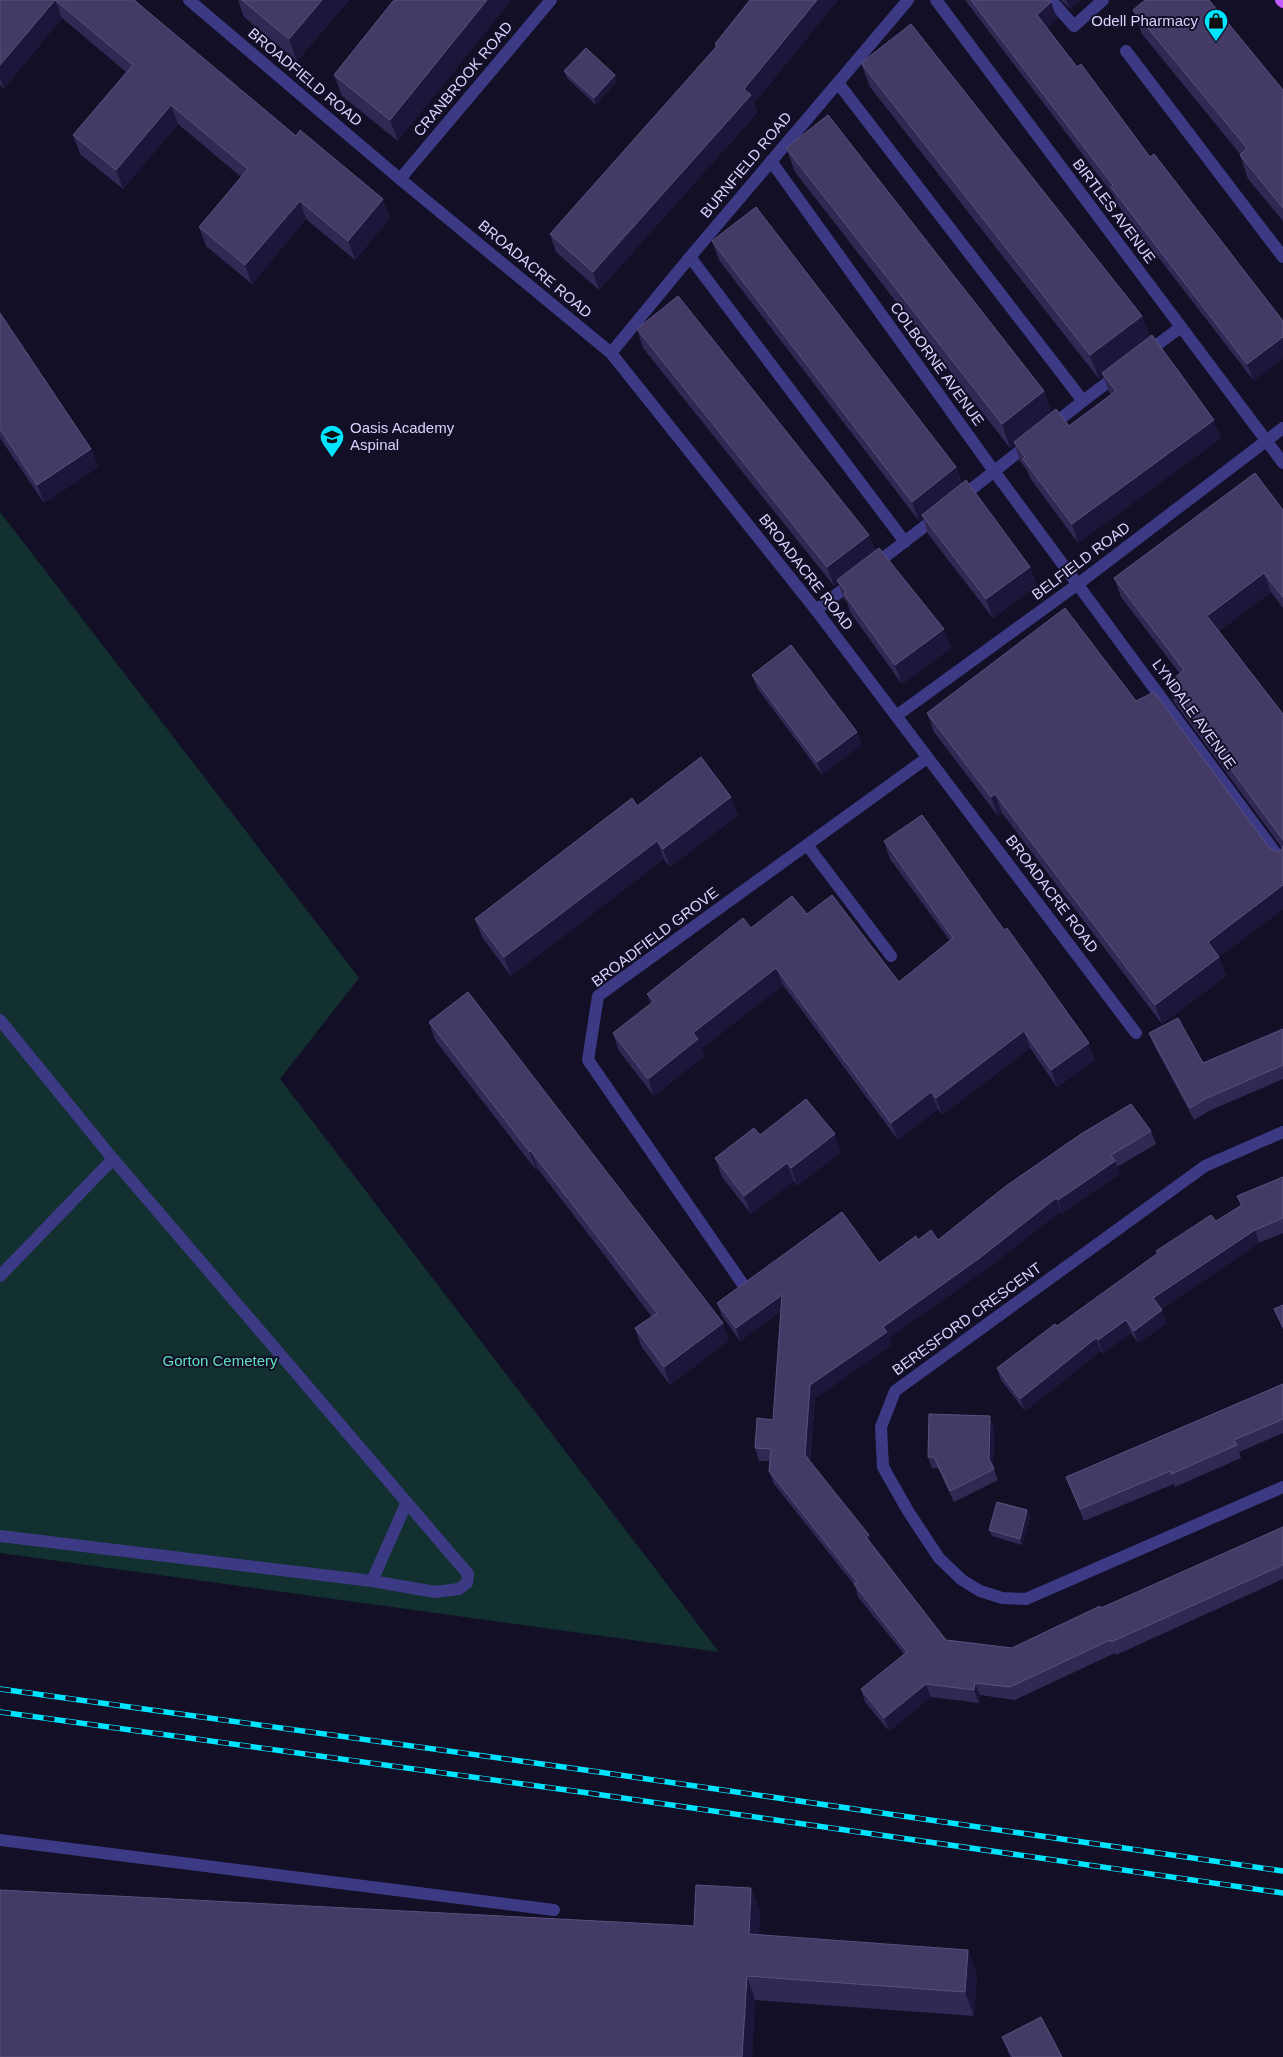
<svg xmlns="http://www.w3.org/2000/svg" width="1283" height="2057" font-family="Helvetica,sans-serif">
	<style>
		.green { fill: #12302f }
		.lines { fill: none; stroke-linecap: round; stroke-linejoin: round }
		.minor { stroke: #3d3a85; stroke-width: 12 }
		.major { stroke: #c25bff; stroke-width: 12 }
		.rail-casing { stroke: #00e5ff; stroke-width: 5.5 }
		.rail { stroke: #130f26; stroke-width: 4; stroke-dasharray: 11; stroke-linecap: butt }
		.wall { fill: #312854 }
		.shaded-wall { fill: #1d163a }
		.building { fill: #433a66; stroke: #5a527e }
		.labels { text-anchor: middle; stroke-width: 4; stroke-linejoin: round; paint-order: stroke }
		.poi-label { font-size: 15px; fill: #d9d4ff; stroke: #130f26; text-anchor: end }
		.street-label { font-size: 15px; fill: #d9d4ff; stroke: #130f26 }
		.park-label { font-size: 15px; fill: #5fe0c0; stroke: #130f26 }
	</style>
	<rect width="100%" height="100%" fill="#130f26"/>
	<!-- green -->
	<path class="green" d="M 0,512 L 359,978 L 280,1079 L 719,1652 L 0,1553 Z"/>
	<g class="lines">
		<!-- minor -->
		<g class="minor">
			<path d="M 189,0 L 400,179 L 611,353 L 816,610 L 1136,1033"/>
			<path d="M 936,0 L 1283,463"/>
			<path d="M 1051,0 L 1074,26 L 1103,0"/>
			<path d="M 1126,51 L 1283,257"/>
			<path d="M 838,83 L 1083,401 L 1120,373"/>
			<path d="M 771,161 L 994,471 L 1283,863"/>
			<path d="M 400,179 L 551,0"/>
			<path d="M 690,257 L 905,542"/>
			<path d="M 611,353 L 690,257 L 908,0"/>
			<path d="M 1146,353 L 1181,327"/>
			<path d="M 1050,427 L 1083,401"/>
			<path d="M 959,499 L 1030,443"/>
			<path d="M 873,566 L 938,516"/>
			<path d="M 816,610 L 853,582"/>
			<path d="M 896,716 L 1078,584 L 1283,428"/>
			<path d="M 807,845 L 891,956"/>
			<path d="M 0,1020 L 113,1159 L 468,1574 L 467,1583 L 459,1589 L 435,1592 L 372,1581 L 0,1536"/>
			<path d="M 1283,1132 L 1205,1166 L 895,1391 L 881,1427 L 883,1467 L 908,1511 L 939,1558 L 962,1580 L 980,1591 L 1002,1598 L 1026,1599 L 1283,1487"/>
			<path d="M 0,1276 L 113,1159"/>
			<path d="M 742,1283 L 588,1060 L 598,996 L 927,758"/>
			<path d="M 372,1581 L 406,1504"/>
			<path d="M 0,1840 L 554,1910"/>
		</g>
		<!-- major -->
		<path class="major" d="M 1281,0 L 1283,2"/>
		<defs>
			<g id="rail">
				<path d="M 0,1689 L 578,1769 L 1283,1871"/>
				<path d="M 0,1712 L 574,1791 L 1283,1893"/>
			</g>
		</defs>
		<!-- rail casing -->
		<use href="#rail" class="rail-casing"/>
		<!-- rail -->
		<use href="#rail" class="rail"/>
	</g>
	<!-- wall -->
	<g class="wall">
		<path d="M 0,0 L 134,0 L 296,136 L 383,199 L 390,218 L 355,260 L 306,219 L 252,284 L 206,246 L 199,227 L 241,177 L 178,124 L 123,189 L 80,154 L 73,135 L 126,72 L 62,18 L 4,88 L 0,85 Z"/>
		<path d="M 238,0 L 349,0 L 297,61 L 244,17 Z"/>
		<path d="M 394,0 L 398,141 L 342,96 L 334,75 Z"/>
		<path d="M 750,0 L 838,0 L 754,103 L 757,113 L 599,290 L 556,252 L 550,234 L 716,48 L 715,44 Z"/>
		<path d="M 965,0 L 1049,0 L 1051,2 L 1057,19 L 1047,28 L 1077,67 L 1283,321 L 1254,381 L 1117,204 L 1114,196 Z"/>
		<path d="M 1061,0 L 1080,0 L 1070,9 Z"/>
		<path d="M 1133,10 L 1283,90 L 1283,221 L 1248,179 L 1240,155 L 1240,154 L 1142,34 Z"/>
		<path d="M 861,63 L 1142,316 L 1150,337 L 1221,438 L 1078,543 L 1030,478 L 1027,470 L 1020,461 L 1015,445 L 1010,448 L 795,172 L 786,148 L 1044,391 L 1051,412 L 1069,426 L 1111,394 L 1109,392 L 1103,376 L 1099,379 L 870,87 Z"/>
		<path d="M 564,71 L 615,75 L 617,81 L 596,105 L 567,78 Z"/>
		<path d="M 712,241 L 956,467 L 962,484 L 1030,567 L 1037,586 L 993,618 L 928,534 L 923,518 L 919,521 L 719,260 Z"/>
		<path d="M 0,313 L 91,449 L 98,467 L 44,503 L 0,438 Z"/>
		<path d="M 637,329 L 869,535 L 875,551 L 944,629 L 951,648 L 902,684 L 850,612 L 847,602 L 844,599 L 838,583 L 834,586 L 643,348 Z"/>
		<path d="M 1283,510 L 1283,608 L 1271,592 L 1219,631 L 1283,714 L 1283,909 L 1219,957 L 1226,976 L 1162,1024 L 1002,813 L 998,816 L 934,732 L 927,713 L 1136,701 L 1270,849 L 1277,852 L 1281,850 L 1282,848 L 1174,702 L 1168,683 L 1180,674 L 1121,597 L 1114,578 Z"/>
		<path d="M 752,675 L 857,732 L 861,745 L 822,775 L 757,688 Z"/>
		<path d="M 637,806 L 738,815 L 670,867 L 664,859 L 511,976 L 482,937 L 475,919 Z"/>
		<path d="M 884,841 L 1095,1060 L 1057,1087 L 1030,1048 L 942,1115 L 938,1109 L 898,1140 L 783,985 L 702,1048 L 704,1056 L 654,1096 L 619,1051 L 613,1033 L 651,1004 L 647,994 L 751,928 L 807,914 L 899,982 L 950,941 L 890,859 Z"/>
		<path d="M 429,1022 L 729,1340 L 670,1385 L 641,1346 L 635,1328 L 652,1317 L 538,1169 L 536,1170 L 435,1040 Z"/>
		<path d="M 1283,1029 L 1283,1079 L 1209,1111 L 1194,1120 L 1154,1045 L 1149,1033 L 1203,1063 Z"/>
		<path d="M 1151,1131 L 1156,1144 L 1117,1167 L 1120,1174 L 1062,1213 L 1061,1211 L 985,1270 L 889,1338 L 892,1345 L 815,1398 L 810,1461 L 872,1544 L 946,1640 L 1012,1648 L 1283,1527 L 1283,1579 L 1116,1655 L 1115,1653 L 1015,1700 L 980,1695 L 979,1703 L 931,1697 L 889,1731 L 865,1702 L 861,1689 L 904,1654 L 858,1597 L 855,1586 L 774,1484 L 769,1471 L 770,1461 L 759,1461 L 755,1448 L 773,1420 L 781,1311 L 740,1341 L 722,1316 L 717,1303 L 879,1263 L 918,1240 L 938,1240 Z"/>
		<path d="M 760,1135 L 841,1152 L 797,1186 L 794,1181 L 751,1214 L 722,1177 L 715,1158 Z"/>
		<path d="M 1283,1177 L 1283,1233 L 1259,1243 L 1161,1309 L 1167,1323 L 1138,1343 L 1131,1333 L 1103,1353 L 1101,1351 L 1025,1411 L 1001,1380 L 997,1368 L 1057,1326 L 1157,1254 L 1156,1251 L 1216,1221 L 1241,1206 L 1237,1196 Z"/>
		<path d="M 1283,1305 L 1283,1330 L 1274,1309 Z"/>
		<path d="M 1283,1384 L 1283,1433 L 1239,1452 L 1241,1458 L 1175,1487 L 1174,1484 L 1084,1521 L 1066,1477 Z"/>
		<path d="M 994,1427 L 993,1467 L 998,1480 L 954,1502 L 938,1468 L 932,1468 L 928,1457 Z"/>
		<path d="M 1027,1510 L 1030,1517 L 1022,1545 L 992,1536 L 989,1530 Z"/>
		<path d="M 751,1888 L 760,1912 L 759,1935 L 977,1974 L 974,2016 L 755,2000 L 752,2057 L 0,2057 L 694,1926 Z"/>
		<path d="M 1002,2037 L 1062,2057 L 1010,2057 Z"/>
	</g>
	<!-- shaded-wall -->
	<g class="shaded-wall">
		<path d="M 55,0 L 62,18 L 4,88 L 0,78 L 0,65 Z"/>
		<path d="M 322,0 L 349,0 L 297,61 L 289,39 Z"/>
		<path d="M 487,0 L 512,0 L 398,141 L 390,120 Z"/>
		<path d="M 817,0 L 838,0 L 754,103 L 757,113 L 599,290 L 593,272 Z"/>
		<path d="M 1066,0 L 1080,0 L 1070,9 Z"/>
		<path d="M 1051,2 L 1057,19 L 1043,32 L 1037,15 Z"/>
		<path d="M 615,75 L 617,81 L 596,105 L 594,98 Z"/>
		<path d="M 171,105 L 178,124 L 123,189 L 116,170 Z"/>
		<path d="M 383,199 L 390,218 L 355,260 L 348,241 Z"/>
		<path d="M 300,201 L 306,219 L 252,284 L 245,265 Z"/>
		<path d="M 1142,316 L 1151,340 L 1102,373 L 1103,376 L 1099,379 L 1090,355 Z"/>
		<path d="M 1283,337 L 1283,359 L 1254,381 L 1247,364 Z"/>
		<path d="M 1044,391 L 1052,415 L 1014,442 L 1015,445 L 1010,448 L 1002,424 Z"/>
		<path d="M 1214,420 L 1221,438 L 1078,543 L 1072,524 Z"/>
		<path d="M 91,449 L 98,467 L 44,503 L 37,485 Z"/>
		<path d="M 956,467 L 962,486 L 922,515 L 923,518 L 919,521 L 912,502 Z"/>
		<path d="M 869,535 L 876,554 L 837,580 L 838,583 L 834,586 L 827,567 Z"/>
		<path d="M 1030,567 L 1037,586 L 993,618 L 986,599 Z"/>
		<path d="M 1264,573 L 1271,592 L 1214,635 L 1207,616 Z"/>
		<path d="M 944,629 L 951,648 L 902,684 L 895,665 Z"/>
		<path d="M 857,732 L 861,745 L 822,775 L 817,762 Z"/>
		<path d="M 995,794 L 1002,813 L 998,816 L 991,797 Z"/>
		<path d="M 731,797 L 738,815 L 670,867 L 663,849 Z"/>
		<path d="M 657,841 L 664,859 L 511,976 L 504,957 Z"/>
		<path d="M 1283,885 L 1283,909 L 1219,957 L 1226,976 L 1162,1024 L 1155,1005 L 1208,942 Z"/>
		<path d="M 776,968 L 783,985 L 702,1048 L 704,1056 L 654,1096 L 648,1079 L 693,1033 Z"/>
		<path d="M 1024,1031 L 1030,1048 L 942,1115 L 936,1098 Z"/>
		<path d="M 1089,1043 L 1095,1060 L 1057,1087 L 1051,1070 Z"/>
		<path d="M 931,1092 L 938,1109 L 898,1140 L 891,1123 Z"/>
		<path d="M 835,1134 L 841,1152 L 797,1186 L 791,1168 Z"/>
		<path d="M 531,1151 L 538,1169 L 536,1170 L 530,1152 Z"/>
		<path d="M 1115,1161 L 1120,1174 L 1062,1213 L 1058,1200 Z"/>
		<path d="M 787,1163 L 794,1181 L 751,1214 L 744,1196 Z"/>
		<path d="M 1056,1198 L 1061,1211 L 985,1270 L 889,1338 L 892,1345 L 815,1398 L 809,1467 L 805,1455 L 810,1385 L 883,1327 Z"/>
		<path d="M 1255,1230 L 1259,1243 L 1158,1311 L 1153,1298 Z"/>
		<path d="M 782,1295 L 786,1307 L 740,1341 L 736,1328 Z"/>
		<path d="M 1162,1310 L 1167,1323 L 1138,1343 L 1134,1331 Z"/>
		<path d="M 1126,1320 L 1131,1333 L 1103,1353 L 1098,1340 Z"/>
		<path d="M 723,1323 L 729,1340 L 670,1385 L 664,1367 Z"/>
		<path d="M 1096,1338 L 1101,1351 L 1025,1411 L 1020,1399 Z"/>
		<path d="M 990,1416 L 994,1427 L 993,1470 L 989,1459 Z"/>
		<path d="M 1027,1510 L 1030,1517 L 1022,1545 L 1020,1539 Z"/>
		<path d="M 869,1535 L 873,1548 L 866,1537 Z"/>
		<path d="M 975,1683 L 980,1695 L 979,1703 L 974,1690 Z"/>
		<path d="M 926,1684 L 931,1697 L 889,1731 L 884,1718 Z"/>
		<path d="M 751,1888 L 760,1912 L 758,1958 L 749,1934 Z"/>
		<path d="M 968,1950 L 977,1974 L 974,2016 L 965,1992 Z"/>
		<path d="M 747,1976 L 755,2000 L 752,2057 L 742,2057 Z"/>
	</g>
	<!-- building -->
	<g class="building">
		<path d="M 0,0 L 55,0 L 0,65 Z"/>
		<path d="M 55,0 L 134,0 L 296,136 L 300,130 L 383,199 L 348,241 L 300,201 L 245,265 L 199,227 L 248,169 L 171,105 L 116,170 L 73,135 L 133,65 Z"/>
		<path d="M 242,0 L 322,0 L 289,39 Z"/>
		<path d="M 394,0 L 487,0 L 390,120 L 334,75 Z"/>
		<path d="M 750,0 L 817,0 L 744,89 L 751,95 L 593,272 L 550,234 L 717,46 L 715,44 Z"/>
		<path d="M 971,0 L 1049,0 L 1051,2 L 1037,15 L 1077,67 L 1081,64 L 1150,157 L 1154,154 L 1283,321 L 1283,337 L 1247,364 L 1111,187 L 1113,185 Z"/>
		<path d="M 1145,0 L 1209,0 L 1283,90 L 1283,208 L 1240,155 L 1247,148 L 1133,10 Z"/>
		<path d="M 911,24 L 1142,316 L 1090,355 L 861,63 Z"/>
		<path d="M 586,48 L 615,75 L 594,98 L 564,71 Z"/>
		<path d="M 828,115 L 1044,391 L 1002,424 L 786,148 Z"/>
		<path d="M 756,207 L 956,467 L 912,502 L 712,241 Z"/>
		<path d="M 678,296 L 869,535 L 827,567 L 637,329 Z"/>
		<path d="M 0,313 L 91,449 L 37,485 L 0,429 Z"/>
		<path d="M 1152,335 L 1214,420 L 1072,524 L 1023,459 L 1025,457 L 1014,442 L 1056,409 L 1069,426 L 1116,391 L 1102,373 Z"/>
		<path d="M 1255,473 L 1283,510 L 1283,597 L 1264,573 L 1207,616 L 1283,714 L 1283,840 L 1168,683 L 1184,670 L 1114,578 Z"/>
		<path d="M 966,480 L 1030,567 L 986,599 L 922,515 Z"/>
		<path d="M 879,548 L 944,629 L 895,665 L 844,594 L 846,592 L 837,580 Z"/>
		<path d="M 1065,608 L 1136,701 L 1154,692 L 1270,849 L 1277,852 L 1281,850 L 1283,846 L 1283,885 L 1208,942 L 1219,957 L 1155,1005 L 995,794 L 991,797 L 927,713 Z"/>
		<path d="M 791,645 L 857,732 L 817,762 L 752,675 Z"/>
		<path d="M 701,757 L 731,797 L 663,849 L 657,841 L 504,957 L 475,919 L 632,798 L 637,806 Z"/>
		<path d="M 922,815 L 1004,930 L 1007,928 L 1089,1043 L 1051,1070 L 1024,1031 L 936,1098 L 931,1092 L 891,1123 L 776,968 L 693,1033 L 698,1039 L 648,1079 L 613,1033 L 654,1001 L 647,994 L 743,918 L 751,928 L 792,896 L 807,914 L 832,895 L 899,982 L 953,938 L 884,841 Z"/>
		<path d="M 468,992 L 723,1323 L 664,1367 L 635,1328 L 657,1313 L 531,1151 L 530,1152 L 429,1022 Z"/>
		<path d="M 1178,1018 L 1203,1063 L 1283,1029 L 1283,1065 L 1205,1099 L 1190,1108 L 1149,1033 Z"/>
		<path d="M 806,1099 L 835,1134 L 791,1168 L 787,1163 L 744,1196 L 715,1158 L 754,1128 L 760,1135 Z"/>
		<path d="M 1131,1104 L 1151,1131 L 1111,1155 L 1115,1161 L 1058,1200 L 1056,1198 L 981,1257 L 883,1327 L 887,1332 L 810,1385 L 805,1455 L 869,1535 L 866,1537 L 946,1640 L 1012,1648 L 1100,1606 L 1101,1608 L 1283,1527 L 1283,1565 L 1111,1642 L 1110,1640 L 1010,1687 L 975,1683 L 974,1690 L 926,1684 L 884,1718 L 861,1689 L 907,1652 L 854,1584 L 857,1582 L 769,1471 L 771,1449 L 755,1448 L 757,1418 L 773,1420 L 782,1295 L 736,1328 L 717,1303 L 842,1212 L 879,1263 L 916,1236 L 918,1240 L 931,1230 L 938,1240 L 1006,1186 L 1081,1134 Z"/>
		<path d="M 1283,1177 L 1283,1218 L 1255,1230 L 1153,1298 L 1162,1310 L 1134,1331 L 1126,1320 L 1098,1340 L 1096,1338 L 1020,1399 L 997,1368 L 1055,1324 L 1057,1326 L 1158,1253 L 1156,1251 L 1211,1215 L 1216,1221 L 1242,1205 L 1237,1196 Z"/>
		<path d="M 1283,1305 L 1283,1327 L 1274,1309 Z"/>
		<path d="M 1283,1384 L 1283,1419 L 1234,1440 L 1237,1445 L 1171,1474 L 1170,1471 L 1080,1509 L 1066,1477 Z"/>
		<path d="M 929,1414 L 990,1416 L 989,1459 L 994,1469 L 950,1491 L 934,1457 L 928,1457 Z"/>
		<path d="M 997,1502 L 1027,1510 L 1020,1539 L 989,1530 Z"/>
		<path d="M 696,1885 L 751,1888 L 749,1934 L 968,1950 L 965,1992 L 747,1976 L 742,2057 L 0,2057 L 0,1890 L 694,1926 Z"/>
		<path d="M 1041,2017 L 1062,2057 L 1013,2057 L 1002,2037 Z"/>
	</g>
	<!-- icons -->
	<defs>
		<symbol id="shop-pin" viewBox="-11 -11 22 30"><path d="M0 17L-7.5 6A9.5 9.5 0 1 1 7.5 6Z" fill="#00e5ff" stroke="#130f26"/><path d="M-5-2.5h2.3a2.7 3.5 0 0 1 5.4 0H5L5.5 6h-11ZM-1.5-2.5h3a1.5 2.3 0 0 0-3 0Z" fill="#111"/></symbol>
		<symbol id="school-pin" viewBox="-11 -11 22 30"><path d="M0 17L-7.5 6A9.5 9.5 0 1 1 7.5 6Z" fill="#00e5ff" stroke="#130f26"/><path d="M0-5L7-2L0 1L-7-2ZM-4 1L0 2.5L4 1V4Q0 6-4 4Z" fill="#111"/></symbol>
	</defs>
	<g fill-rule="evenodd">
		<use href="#shop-pin" x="1202" y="7" width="28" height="38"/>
		<use href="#school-pin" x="318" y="423" width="28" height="38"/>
	</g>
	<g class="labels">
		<!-- poi labels -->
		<g class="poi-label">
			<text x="1198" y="26">Odell Pharmacy</text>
			<text x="350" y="433" text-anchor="start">Oasis Academy<tspan x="350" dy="17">Aspinal</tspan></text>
		</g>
		<!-- street labels -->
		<g class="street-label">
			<text transform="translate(305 77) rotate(40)" y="5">BROADFIELD ROAD</text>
			<text transform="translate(463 79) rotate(-50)" y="5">CRANBROOK ROAD</text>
			<text transform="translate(746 165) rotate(-50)" y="5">BURNFIELD ROAD</text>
			<text transform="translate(1114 211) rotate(53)" y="5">BIRTLES AVENUE</text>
			<text transform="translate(535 269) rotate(40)" y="5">BROADACRE ROAD</text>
			<text transform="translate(937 364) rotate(54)" y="5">COLBORNE AVENUE</text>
			<text transform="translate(1081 561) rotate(-37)" y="5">BELFIELD ROAD</text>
			<text transform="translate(806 572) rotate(52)" y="5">BROADACRE ROAD</text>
			<text transform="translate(1194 714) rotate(54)" y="5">LYNDALE AVENUE</text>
			<text transform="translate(1052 894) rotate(53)" y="5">BROADACRE ROAD</text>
			<text transform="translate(655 937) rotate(-37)" y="5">BROADFIELD GROVE</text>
			<text transform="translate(967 1319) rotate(-36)" y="5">BERESFORD CRESCENT</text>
		</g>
		<!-- park labels -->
		<g class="park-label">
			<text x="220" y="1366">Gorton Cemetery</text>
		</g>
	</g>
</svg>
